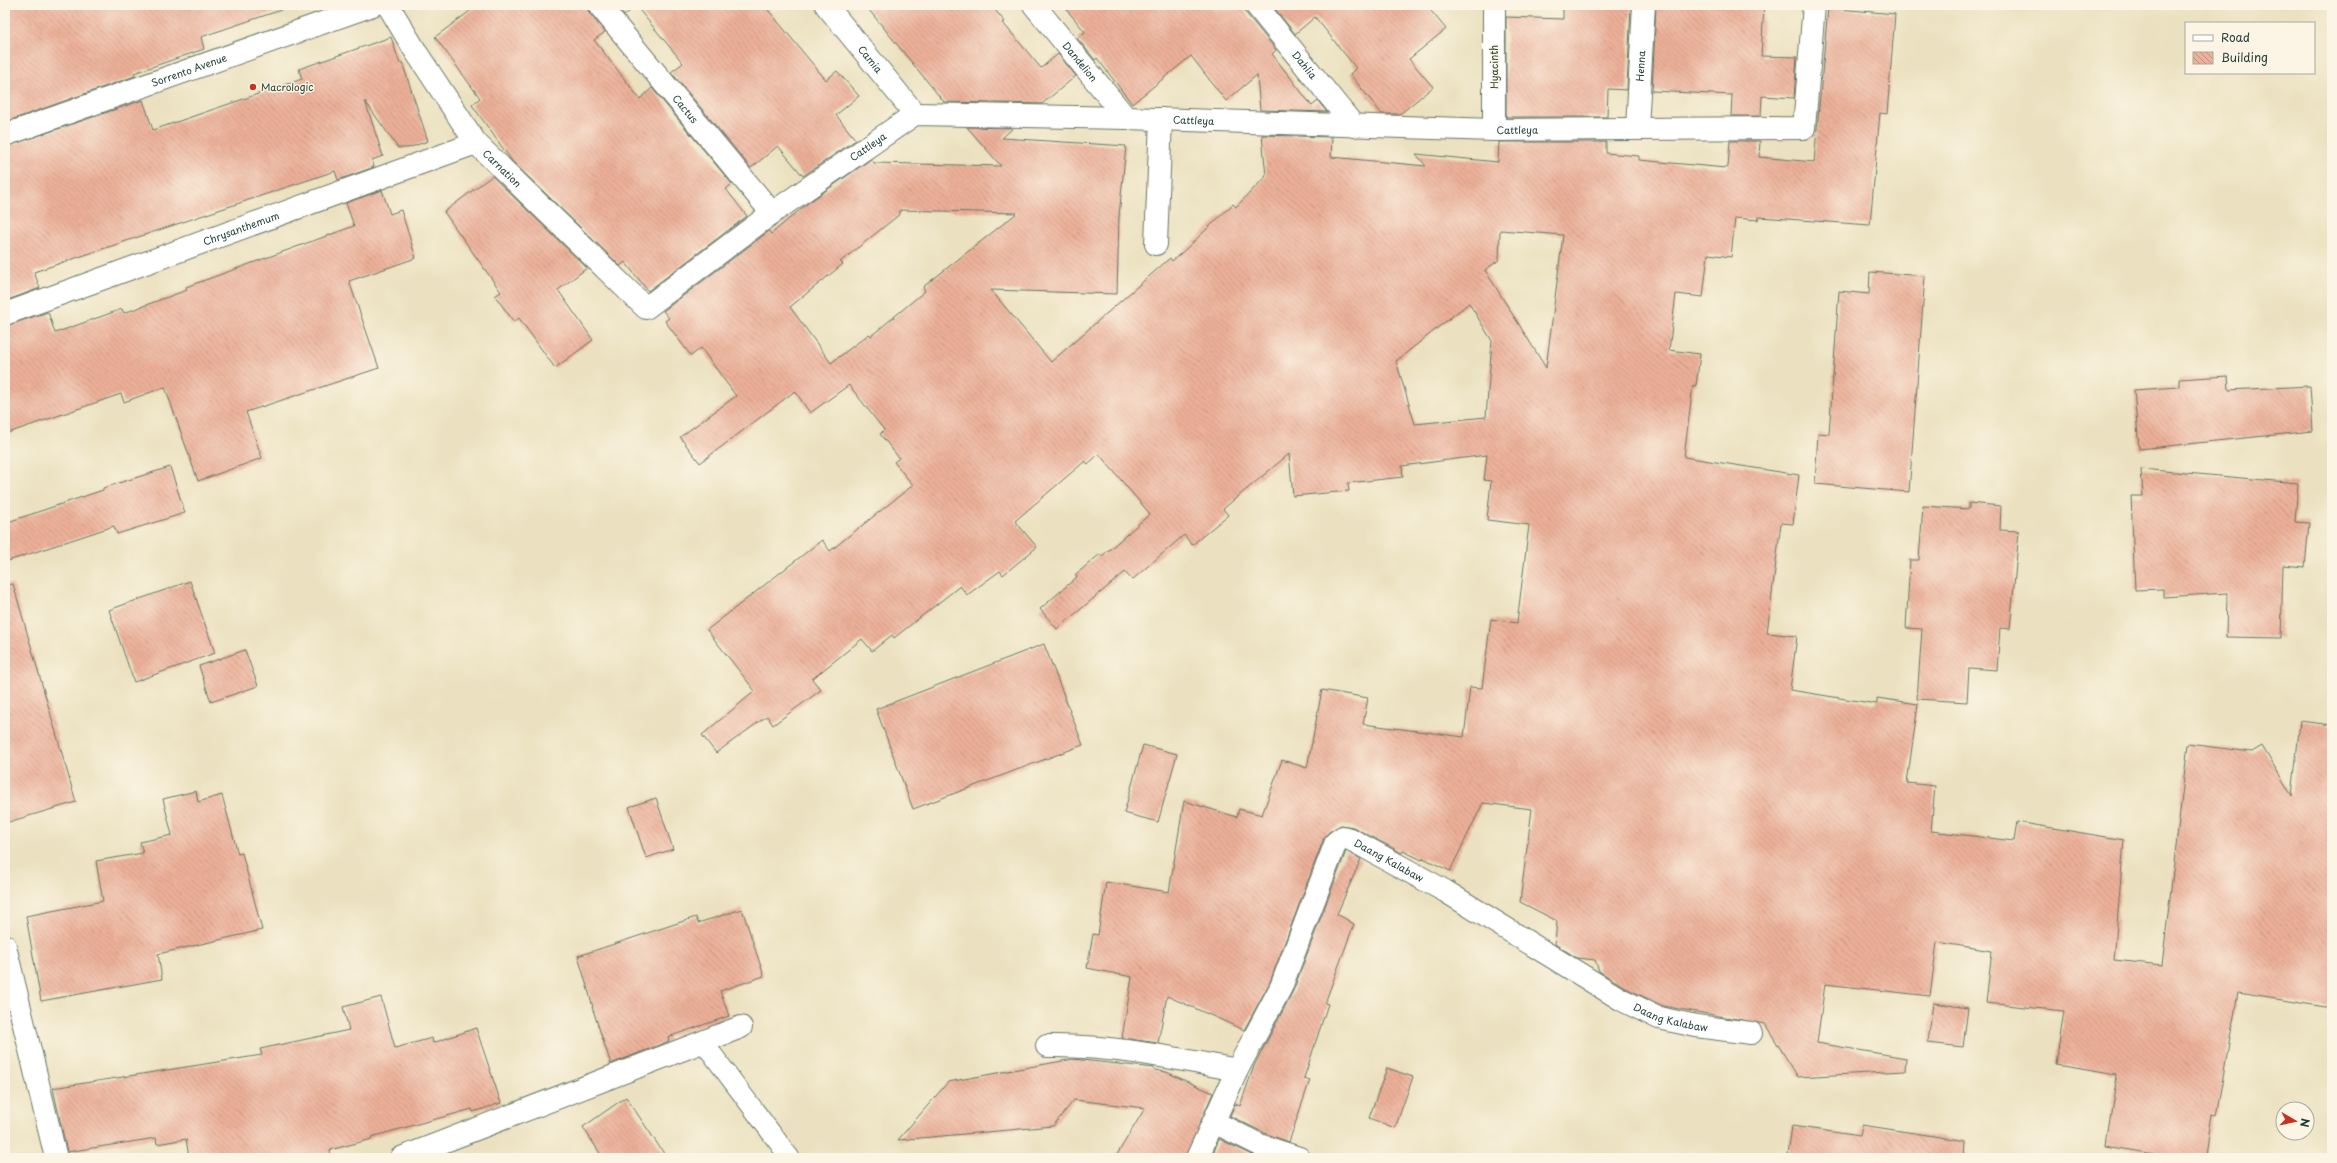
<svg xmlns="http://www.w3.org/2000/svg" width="2337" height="1163" font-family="'Playpen Sans',sans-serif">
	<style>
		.building { fill: url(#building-back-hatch); fill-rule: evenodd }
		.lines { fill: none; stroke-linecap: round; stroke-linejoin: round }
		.service-casing { stroke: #667665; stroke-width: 21 }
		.minor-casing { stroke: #667665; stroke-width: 24 }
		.service { stroke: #fff; stroke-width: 19 }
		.minor { stroke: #fff; stroke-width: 22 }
		.poi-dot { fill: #c8321e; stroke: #fcf5e5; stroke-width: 1.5 }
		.labels { text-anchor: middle; stroke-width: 3; stroke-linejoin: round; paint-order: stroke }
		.street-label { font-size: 10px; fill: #1f3d34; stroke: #fcf5e5 }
		.poi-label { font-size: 10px; fill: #1f3d34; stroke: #fcf5e5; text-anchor: start }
	</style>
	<defs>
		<pattern id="building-back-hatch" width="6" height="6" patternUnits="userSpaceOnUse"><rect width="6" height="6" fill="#edb099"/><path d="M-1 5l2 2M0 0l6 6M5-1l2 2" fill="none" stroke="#bf907e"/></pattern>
	</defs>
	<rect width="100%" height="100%" fill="#fcf5e5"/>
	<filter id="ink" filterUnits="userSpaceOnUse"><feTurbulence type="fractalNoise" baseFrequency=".025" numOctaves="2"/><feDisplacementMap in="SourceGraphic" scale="8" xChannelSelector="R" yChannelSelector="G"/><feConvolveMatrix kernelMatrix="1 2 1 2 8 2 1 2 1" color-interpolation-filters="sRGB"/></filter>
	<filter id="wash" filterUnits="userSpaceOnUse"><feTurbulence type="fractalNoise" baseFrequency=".012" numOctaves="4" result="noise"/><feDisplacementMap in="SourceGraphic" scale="16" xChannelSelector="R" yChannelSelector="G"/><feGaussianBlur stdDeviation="0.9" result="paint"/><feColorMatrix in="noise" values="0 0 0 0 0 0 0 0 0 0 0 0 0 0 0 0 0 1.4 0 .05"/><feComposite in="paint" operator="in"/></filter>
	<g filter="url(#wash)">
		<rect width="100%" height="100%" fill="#ebe1c0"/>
		<g id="blocks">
			<!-- building -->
			<g class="building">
				<path d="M 5,5 L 280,5 L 281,10 L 201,37 L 204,49 L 134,73 L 135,76 L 5,122 Z"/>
				<path d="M 478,5 L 587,5 L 589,13 L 605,32 L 594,40 L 640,99 L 652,88 L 732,184 L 726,189 L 747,216 L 648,291 L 625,262 L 620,266 L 512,161 L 472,105 L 480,98 L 435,37 Z"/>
				<path d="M 615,5 L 764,5 L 826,80 L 837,71 L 859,96 L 836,115 L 856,140 L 803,176 L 778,146 L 751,168 L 671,72 L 683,63 L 636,6 L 624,16 Z"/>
				<path d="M 865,5 L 991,5 L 1005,22 L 1003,23 L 1041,68 L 1058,54 L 1076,76 L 1042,104 L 944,102 Z"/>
				<path d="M 1063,5 L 1244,5 L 1246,13 L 1276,50 L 1272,54 L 1276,59 L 1312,106 L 1318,101 L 1327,112 L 1260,110 L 1257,75 L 1226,101 L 1191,56 L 1132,104 L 1097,58 L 1095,60 L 1077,38 L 1085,32 Z"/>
				<path d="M 1272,5 L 1426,5 L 1446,29 L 1409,59 L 1433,87 L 1400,114 L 1382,114 L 1350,74 L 1356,68 L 1315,17 L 1295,34 Z"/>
				<path d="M 1563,5 L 1631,5 L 1627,90 L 1608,89 L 1607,117 L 1506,117 L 1506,17 L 1563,19 Z"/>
				<path d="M 1656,5 L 1764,5 L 1761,56 L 1797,57 L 1794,98 L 1762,96 L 1761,116 L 1731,116 L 1732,95 L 1652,91 Z"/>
				<path d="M 1828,8 L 1895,14 L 1887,114 L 1880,113 L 1870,225 L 1759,217 L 1758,220 L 1735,218 L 1731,257 L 1708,254 L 1703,297 L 1676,294 L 1669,350 L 1700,354 L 1696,386 L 1693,385 L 1684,457 L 1799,475 L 1793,524 L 1781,523 L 1767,633 L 1797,636 L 1790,690 L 1877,704 L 1877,698 L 1918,704 L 1907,783 L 1935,786 L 1931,831 L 2014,841 L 2017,822 L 2124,840 L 2114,960 L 2162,965 L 2188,744 L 2252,752 L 2262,746 L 2292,796 L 2300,721 L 2332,725 L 2332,763 L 2327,803 L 2332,804 L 2332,1008 L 2238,993 L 2216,1116 L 2212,1115 L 2206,1158 L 2177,1158 L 2106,1146 L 2117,1074 L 2056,1064 L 2064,1011 L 1986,1003 L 1992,951 L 1937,942 L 1930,996 L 1825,984 L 1817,1043 L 1906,1058 L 1905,1071 L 1798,1077 L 1765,1024 L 1663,1006 L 1628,989 L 1599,971 L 1595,960 L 1577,958 L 1555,944 L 1557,921 L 1520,902 L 1532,809 L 1483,803 L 1450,871 L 1423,858 L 1422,860 L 1403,851 L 1402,853 L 1353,827 L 1341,825 L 1329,832 L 1324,838 L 1270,982 L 1244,1030 L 1167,996 L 1158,1043 L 1122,1038 L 1132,977 L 1087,968 L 1093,934 L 1098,935 L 1106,882 L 1169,892 L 1184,801 L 1237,817 L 1239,809 L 1262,815 L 1282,760 L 1307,768 L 1322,690 L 1368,698 L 1363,724 L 1464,737 L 1470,687 L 1482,688 L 1491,619 L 1517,623 L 1529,525 L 1487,520 L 1491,481 L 1484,480 L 1487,455 L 1402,466 L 1403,477 L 1348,483 L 1349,491 L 1293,496 L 1289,454 L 1223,509 L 1228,515 L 1192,545 L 1184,535 L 1132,580 L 1125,572 L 1057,629 L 1040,609 L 1077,577 L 1075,575 L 1100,554 L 1102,556 L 1150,514 L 1099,454 L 1088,464 L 1085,461 L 1015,521 L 1037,547 L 1003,575 L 1000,571 L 967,595 L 960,586 L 894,638 L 892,635 L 872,651 L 862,639 L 812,679 L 821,690 L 773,725 L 767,716 L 716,753 L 702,735 L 755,691 L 707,630 L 822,540 L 830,551 L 913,485 L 894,462 L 899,458 L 880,434 L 884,430 L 849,385 L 810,413 L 795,391 L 700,463 L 680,437 L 736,396 L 701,348 L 691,356 L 665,321 L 669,318 L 663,311 L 769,231 L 771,234 L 808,203 L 871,159 L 874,163 L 1001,166 L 967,127 L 1013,128 L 1002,138 L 1126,146 L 1119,216 L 1117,294 L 991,290 L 1051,362 L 1170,258 L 1172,261 L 1187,248 L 1233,204 L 1236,207 L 1266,176 L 1262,135 L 1332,137 L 1331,157 L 1426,166 L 1416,154 L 1498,162 L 1499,142 L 1606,142 L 1606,153 L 1639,156 L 1639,160 L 1726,168 L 1728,167 L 1730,141 L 1760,141 L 1759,157 L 1814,162 ZM 900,210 L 1017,213 L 923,287 L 925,291 L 871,336 L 869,334 L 831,363 L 790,307 L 843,264 L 840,262 L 900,214 ZM 1500,230 L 1563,235 L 1546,368 L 1485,270 L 1499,260 ZM 1469,303 L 1492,341 L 1486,417 L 1415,424 L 1396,361 Z"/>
				<path d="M 391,37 L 400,64 L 402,62 L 428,141 L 408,148 L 398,148 L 365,101 L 383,156 L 372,160 L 374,167 L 338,180 L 335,171 L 34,272 L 40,288 L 5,301 L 5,147 L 143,100 L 153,130 L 302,79 L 299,69 Z"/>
				<path d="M 492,176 L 587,268 L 558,290 L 593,340 L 555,368 L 519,318 L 514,322 L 495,296 L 501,292 L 444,212 Z"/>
				<path d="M 382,190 L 390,214 L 401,210 L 416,258 L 349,281 L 379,368 L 246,412 L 262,458 L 198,481 L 165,387 L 124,402 L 121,394 L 5,434 L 5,326 L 48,312 L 55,333 L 122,309 L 124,313 L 187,290 L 186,287 L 354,226 L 346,203 Z"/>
				<path d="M 1870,272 L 1925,276 L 1909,492 L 1815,484 L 1818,433 L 1829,434 L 1839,291 L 1869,294 Z"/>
				<path d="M 2228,376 L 2229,390 L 2310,386 L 2313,431 L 2139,449 L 2134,390 L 2179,387 L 2179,379 Z"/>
				<path d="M 170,467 L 185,513 L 117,534 L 114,526 L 5,562 L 5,523 L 103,490 L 103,488 Z"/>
				<path d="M 2141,469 L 2298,483 L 2295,522 L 2309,523 L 2305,567 L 2283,565 L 2281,638 L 2226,637 L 2227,593 L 2163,597 L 2163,589 L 2135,590 L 2131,496 L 2143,496 Z"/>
				<path d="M 1969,503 L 2001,506 L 2000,530 L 2019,531 L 2010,629 L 2000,628 L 1997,670 L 1969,668 L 1967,702 L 1917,699 L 1922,629 L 1906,628 L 1910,560 L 1919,560 L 1923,506 L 1969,509 Z"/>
				<path d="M 190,581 L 215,653 L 134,682 L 109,610 Z"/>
				<path d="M 13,584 L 76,802 L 5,823 L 5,585 Z"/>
				<path d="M 1044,644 L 1083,745 L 913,809 L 876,709 Z"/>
				<path d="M 245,650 L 258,686 L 211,702 L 199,666 Z"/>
				<path d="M 1143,745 L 1177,754 L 1158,822 L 1124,813 Z"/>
				<path d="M 196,791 L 198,802 L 222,795 L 238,854 L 242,853 L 262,930 L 158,954 L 162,979 L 41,1001 L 26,916 L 103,901 L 96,861 L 143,853 L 140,842 L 172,835 L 163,799 Z"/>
				<path d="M 656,798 L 673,849 L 646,858 L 629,807 Z"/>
				<path d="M 1346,851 L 1361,859 L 1337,914 L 1354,924 L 1325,1003 L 1328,1004 L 1304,1078 L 1310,1080 L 1289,1142 L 1267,1134 L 1230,1116 L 1235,1104 L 1240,1106 L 1254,1066 L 1293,991 Z"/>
				<path d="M 742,909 L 764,976 L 720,991 L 729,1016 L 668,1037 L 669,1041 L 611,1064 L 592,1007 L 593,1007 L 578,956 L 696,917 L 698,923 Z"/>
				<path d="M 381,997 L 395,1048 L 432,1038 L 433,1043 L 476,1028 L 501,1103 L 473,1112 L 472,1109 L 371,1137 L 372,1139 L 330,1150 L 331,1158 L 189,1158 L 186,1139 L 157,1144 L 156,1138 L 67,1152 L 53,1088 L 262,1055 L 260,1049 L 349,1030 L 343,1007 Z"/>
				<path d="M 1933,1003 L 1968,1008 L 1963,1047 L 1928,1043 Z"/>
				<path d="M 1073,1059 L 1154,1068 L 1154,1070 L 1166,1072 L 1213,1093 L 1185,1158 L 1115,1158 L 1145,1108 L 1074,1100 L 1053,1126 L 898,1140 L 948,1082 Z"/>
				<path d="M 1387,1068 L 1413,1077 L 1395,1128 L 1369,1118 Z"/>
				<path d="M 626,1097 L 667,1158 L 603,1158 L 583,1127 Z"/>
				<path d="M 1862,1125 L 1966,1141 L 1965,1158 L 1810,1158 L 1788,1155 L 1792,1126 L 1860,1136 Z"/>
				<path d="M 1219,1139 L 1257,1157 L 1258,1158 L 1211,1158 Z"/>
			</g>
		</g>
	</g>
	<g filter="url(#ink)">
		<use href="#blocks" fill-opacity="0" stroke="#667665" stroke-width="1"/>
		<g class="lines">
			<defs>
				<path id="service" d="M 704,1043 L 790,1158"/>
				<g id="minor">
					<path id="s1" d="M 388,5 L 416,52 L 476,143 L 646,308 L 772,213 L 915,114 L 1126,118 L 1494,130 L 1804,128 L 1814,5"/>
					<path id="s2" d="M 599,5 L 772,213"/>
					<path id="s3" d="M 826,5 L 915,114"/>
					<path id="s4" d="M 1034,5 L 1126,118"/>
					<path id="s5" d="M 1256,5 L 1354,126"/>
					<path id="s6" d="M 1637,128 L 1644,5"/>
					<path d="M 1494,130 L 1494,5"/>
					<path id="s7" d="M 5,135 L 373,5"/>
					<path d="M 1156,244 L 1161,119"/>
					<path id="s8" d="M 5,314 L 476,143"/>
					<path d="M 5,946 L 56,1158"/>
					<path d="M 1047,1046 C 1112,1045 1174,1058 1237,1070"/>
					<path d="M 1214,1122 L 1262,1146 L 1299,1158"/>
					<path d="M 401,1158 L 741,1027"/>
					<path id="s9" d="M 1197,1158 L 1237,1070 L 1281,987 L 1336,842 L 1343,837 L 1350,839 L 1445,891 L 1622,1000 L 1659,1018 L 1696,1026 L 1751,1033"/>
				</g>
			</defs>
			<!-- service casing -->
			<use href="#service" class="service-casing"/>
			<!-- minor casing -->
			<use href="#minor" class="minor-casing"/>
			<!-- service -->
			<use href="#service" class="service"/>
			<!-- minor -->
			<use href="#minor" class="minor"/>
		</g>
	</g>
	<!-- markers -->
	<circle class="poi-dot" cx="253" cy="87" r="4"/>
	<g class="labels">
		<!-- street labels -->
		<g class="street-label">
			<text dy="4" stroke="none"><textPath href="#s3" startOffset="70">Camia</textPath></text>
			<text dy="4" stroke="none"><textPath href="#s4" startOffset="73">Dandelion</textPath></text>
			<text dy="4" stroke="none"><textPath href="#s5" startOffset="77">Dahlia</textPath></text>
			<text dy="4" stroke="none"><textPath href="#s6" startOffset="62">Henna</textPath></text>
			<text transform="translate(1494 67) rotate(-90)" y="4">Hyacinth</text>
			<text dy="4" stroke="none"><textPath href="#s7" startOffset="195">Sorrento Avenue</textPath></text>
			<text dy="4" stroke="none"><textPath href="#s2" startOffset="135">Cactus</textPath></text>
			<text dy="4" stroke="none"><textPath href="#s1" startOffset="1011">Cattleya</textPath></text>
			<text dy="4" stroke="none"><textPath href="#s1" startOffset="1335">Cattleya</textPath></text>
			<text dy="4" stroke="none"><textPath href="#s1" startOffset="675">Cattleya</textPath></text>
			<text dy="4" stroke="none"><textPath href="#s1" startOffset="200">Carnation</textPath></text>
			<text dy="4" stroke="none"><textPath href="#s8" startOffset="251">Chrysanthemum</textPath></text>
			<text dy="4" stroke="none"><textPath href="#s9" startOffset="406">Daang Kalabaw</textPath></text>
			<text dy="4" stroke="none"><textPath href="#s9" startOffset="730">Daang Kalabaw</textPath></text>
		</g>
		<!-- poi labels -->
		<g class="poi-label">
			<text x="261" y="91">Macrologic</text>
		</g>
	</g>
	<!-- margin -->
	<rect width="2337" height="1163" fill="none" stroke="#fcf5e5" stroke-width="20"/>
	<!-- legend -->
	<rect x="2185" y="22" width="130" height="52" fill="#fcf5e5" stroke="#a4ab9e"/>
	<rect x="2193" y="35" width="20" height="6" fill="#ffffff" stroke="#a4ab9e"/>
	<text x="2221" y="42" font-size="12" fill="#1f3d34">Road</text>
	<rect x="2193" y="52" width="20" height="12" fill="url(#building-back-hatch)" stroke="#a4ab9e"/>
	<text x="2221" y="62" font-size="12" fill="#1f3d34">Building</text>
	<!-- north arrow -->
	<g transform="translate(2295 1121) rotate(99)"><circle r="19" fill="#fcf5e5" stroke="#a4ab9e"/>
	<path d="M0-3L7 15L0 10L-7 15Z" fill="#c8321e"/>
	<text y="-6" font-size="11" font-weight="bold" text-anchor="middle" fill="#1f3d34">N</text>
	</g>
</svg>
